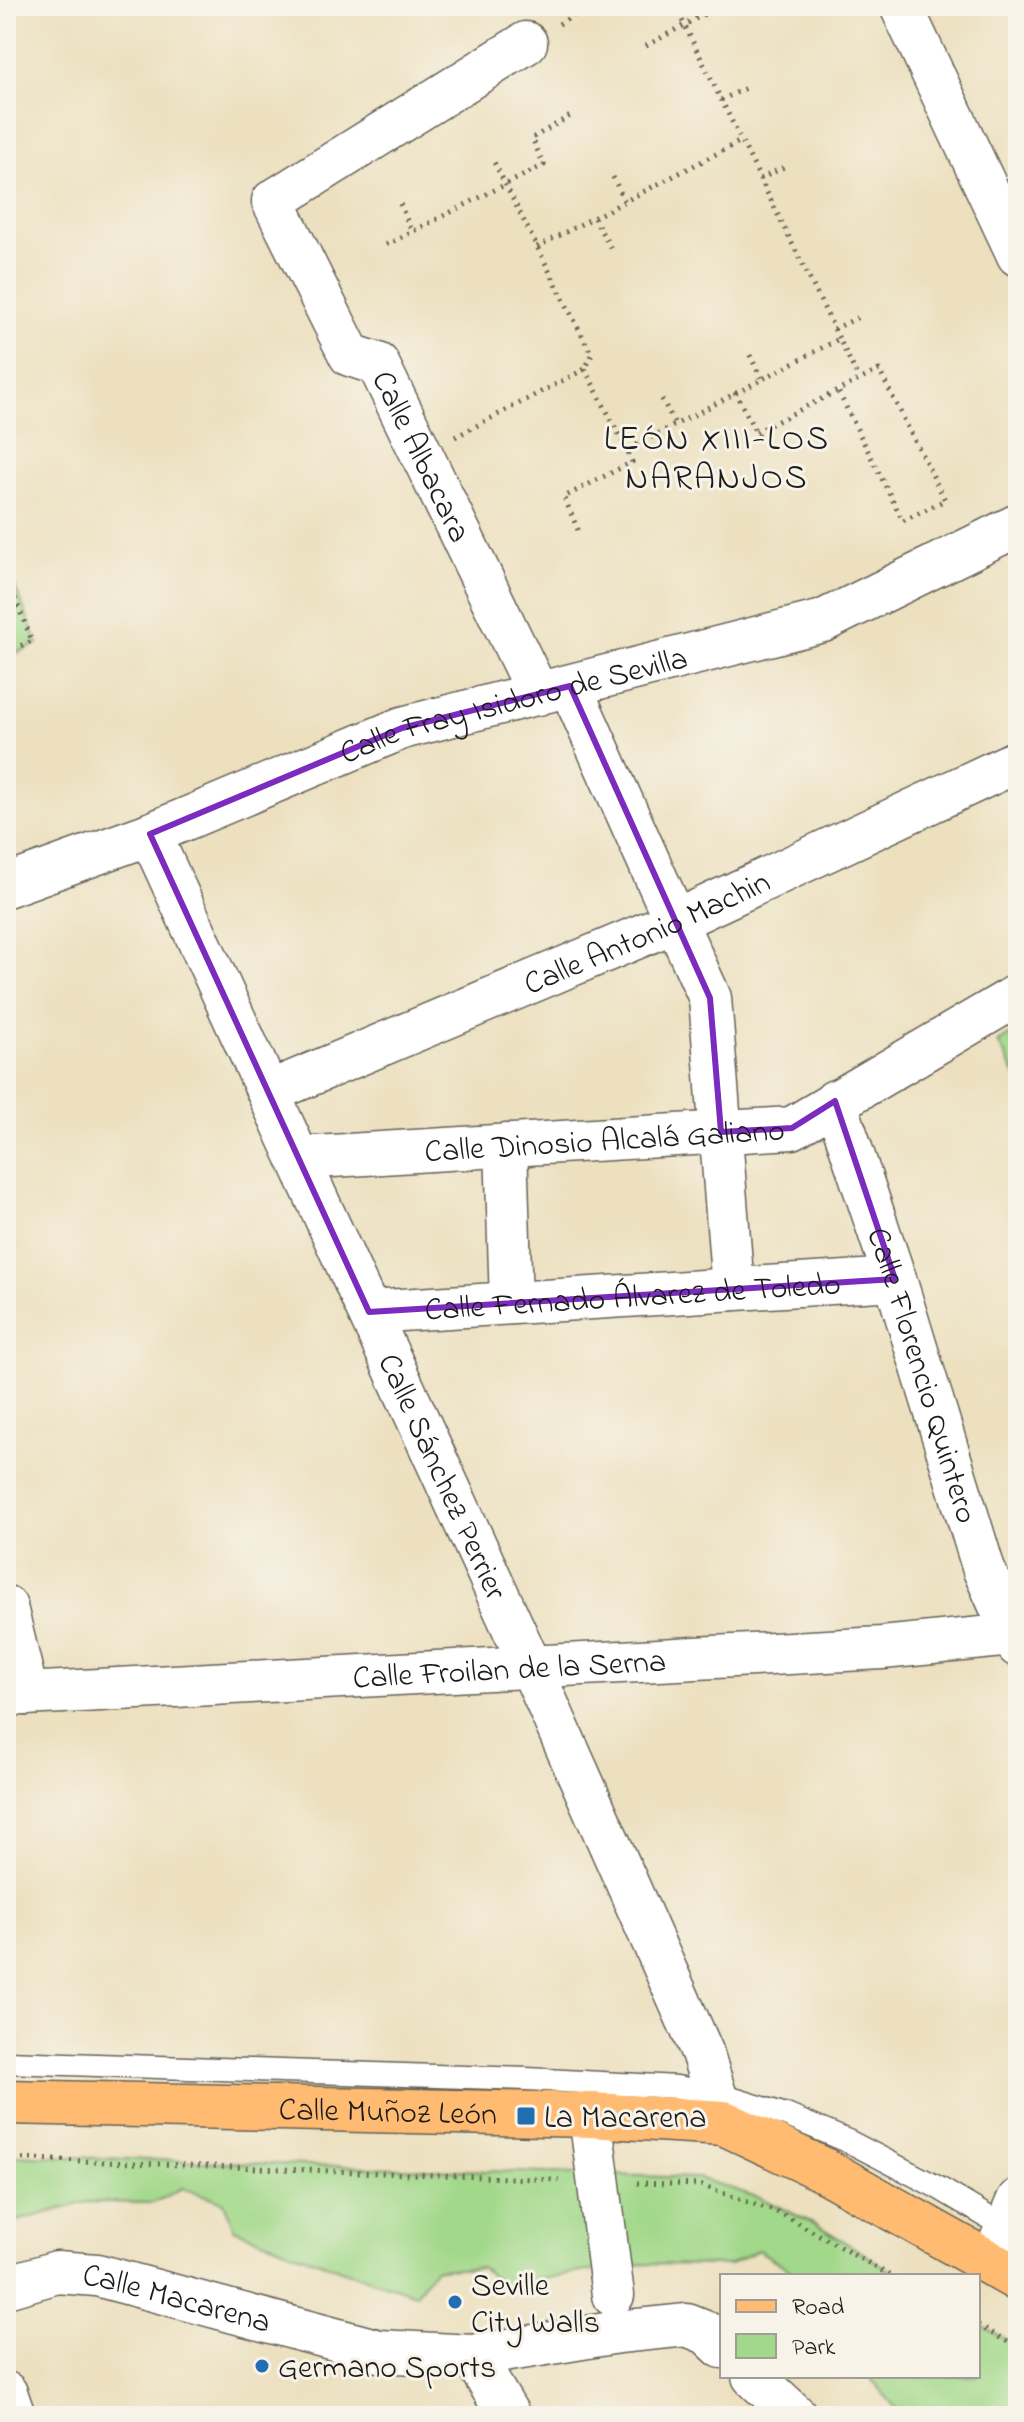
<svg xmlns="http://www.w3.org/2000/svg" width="1024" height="2422" font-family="'Indie Flower',sans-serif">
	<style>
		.green { fill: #a1d889; stroke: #5e7a52; stroke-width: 2 }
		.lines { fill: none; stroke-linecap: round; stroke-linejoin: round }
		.lane-casing { stroke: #656155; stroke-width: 25 }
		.street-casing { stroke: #656155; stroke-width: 45 }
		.primary-casing { stroke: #656155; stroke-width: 47 }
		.path { stroke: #656155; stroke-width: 5; stroke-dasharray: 2 6; stroke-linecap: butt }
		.lane { stroke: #fff; stroke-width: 22 }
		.street { stroke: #fff; stroke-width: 42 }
		.primary { stroke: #ffbb71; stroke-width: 44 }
		.marked { fill: none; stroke: #7b2cbf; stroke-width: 6; stroke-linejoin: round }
		.poi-dot { fill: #1f6fb2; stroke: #f7f3e8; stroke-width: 3 }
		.labels { text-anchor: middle; stroke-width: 6; stroke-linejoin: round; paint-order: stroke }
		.street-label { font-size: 32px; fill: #1c1c1c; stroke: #f7f3e8 }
		.poi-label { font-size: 32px; fill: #1c1c1c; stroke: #f7f3e8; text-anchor: start }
		.neighbourhood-label { font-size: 34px; letter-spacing: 2px; fill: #1c1c1c; stroke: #f7f3e8 }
	</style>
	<rect width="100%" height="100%" fill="#f7f3e8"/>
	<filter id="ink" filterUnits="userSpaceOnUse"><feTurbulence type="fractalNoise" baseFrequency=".0125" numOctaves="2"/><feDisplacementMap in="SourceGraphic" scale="16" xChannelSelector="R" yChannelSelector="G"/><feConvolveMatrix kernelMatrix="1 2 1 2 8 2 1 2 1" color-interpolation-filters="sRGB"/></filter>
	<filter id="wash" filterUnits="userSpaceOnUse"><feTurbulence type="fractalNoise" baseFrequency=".006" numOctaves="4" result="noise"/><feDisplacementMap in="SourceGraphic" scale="32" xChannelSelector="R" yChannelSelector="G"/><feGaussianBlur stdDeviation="1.8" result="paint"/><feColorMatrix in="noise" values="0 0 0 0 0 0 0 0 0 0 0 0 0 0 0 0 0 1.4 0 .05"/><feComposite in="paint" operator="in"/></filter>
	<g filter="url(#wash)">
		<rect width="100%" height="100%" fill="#ece0bf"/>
		<!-- green -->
		<g class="green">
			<path d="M 6,564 L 38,644 L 6,657 Z"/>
			<path d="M 1018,1030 L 1018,1079 L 998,1042 Z"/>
			<path d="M 6,2155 L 699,2178 L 760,2198 L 817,2225 L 900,2276 L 800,2276 L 758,2250 L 729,2265 L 627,2264 L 502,2286 L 482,2267 L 434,2269 L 416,2294 L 341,2270 L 234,2229 L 224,2202 L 182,2188 L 153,2203 L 87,2202 L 6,2224 Z"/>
			<path d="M 978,2323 L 1018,2347 L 1018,2416 L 903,2416 L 868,2376 L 978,2376 Z"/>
		</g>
	</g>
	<g filter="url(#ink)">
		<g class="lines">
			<defs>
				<path id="lane" d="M 6,2062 L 527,2079 L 677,2087 L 714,2093 L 786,2115 L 850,2142 L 939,2188 L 1013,2232"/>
				<g id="street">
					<path d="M 901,6 L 1018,255"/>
					<path id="s1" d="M 526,43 L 273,201 L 350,355 L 378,364 L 538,694"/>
					<path d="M 570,686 L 710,998 L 733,1289"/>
					<path id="s2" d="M 150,834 L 531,1667 L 702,2052 L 724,2123"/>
					<path id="s3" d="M 6,886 L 150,834 L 402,728 L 823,621 L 1018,525"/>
					<path id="s4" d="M 269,1092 L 676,921 L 1018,761"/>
					<path id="s5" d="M 835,1101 L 895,1279 L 984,1570 L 1018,1646"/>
					<path d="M 506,1145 L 511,1303"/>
					<path id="s6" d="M 299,1158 L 792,1128 L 1018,995"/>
					<path id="s7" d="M 369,1312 L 895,1279"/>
					<path d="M 6,1607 L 27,1694"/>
					<path id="s8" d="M 6,1695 L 882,1648 L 1012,1635"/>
					<path d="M 590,2115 L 613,2295"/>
					<path d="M 991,2264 L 1018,2200"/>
					<path id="s9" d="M 6,2287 L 57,2272 L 97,2275 L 379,2351 L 473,2356 L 618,2332 L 687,2325 L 707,2333 L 722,2347"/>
					<path d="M 473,2356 L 509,2416"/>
					<path d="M 753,2376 L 796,2416"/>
					<path d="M 6,2393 L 14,2416"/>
				</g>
				<g id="primary">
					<path id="s10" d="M 6,2102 L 590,2115 L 724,2123 L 824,2170 L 1018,2279"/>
				</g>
			</defs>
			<!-- lane casing -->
			<use href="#lane" class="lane-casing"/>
			<!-- street casing -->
			<use href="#street" class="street-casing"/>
			<!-- primary casing -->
			<use href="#primary" class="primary-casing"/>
			<!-- path -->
			<g class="path">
				<path d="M 675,6 L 859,379"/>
				<path d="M 559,24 L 589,6"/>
				<path d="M 646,46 L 708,12"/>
				<path d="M 721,100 L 746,88"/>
				<path d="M 613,177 L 625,202"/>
				<path d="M 760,179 L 786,166"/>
				<path d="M 400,204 L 412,232"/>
				<path d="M 594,218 L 611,249"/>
				<path d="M 386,245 L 544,165 L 532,138 L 572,115"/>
				<path d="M 537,247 L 741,141"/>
				<path d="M 834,329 L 861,316"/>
				<path d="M 750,355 L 761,378"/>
				<path d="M 585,369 L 627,450"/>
				<path d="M 735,392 L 760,440"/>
				<path d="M 662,399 L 675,424"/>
				<path d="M 756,432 L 879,370 L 945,500 L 903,521 L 838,391"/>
				<path d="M 455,437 L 585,369 L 592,355 L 492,158"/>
				<path d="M 578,530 L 564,497 L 632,462 L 627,450 L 839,339"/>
				<path d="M 6,576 L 32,641 L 6,652"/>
				<path d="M 6,2158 L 559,2180"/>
				<path d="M 637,2183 L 700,2185 L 782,2214 L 891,2276"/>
				<path d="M 978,2325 L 1018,2348"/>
			</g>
			<!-- lane -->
			<use href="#lane" class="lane"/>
			<!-- street -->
			<use href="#street" class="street"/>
			<!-- primary -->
			<use href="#primary" class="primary"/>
		</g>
	</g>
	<!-- marked area -->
	<path class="marked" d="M 570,686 L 710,998 L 721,1132 L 792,1128 L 835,1101 L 895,1279 L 369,1312 L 150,834 L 402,728 Z"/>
	<!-- markers -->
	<g class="poi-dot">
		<rect x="516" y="2106" width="20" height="20" rx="4"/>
		<circle cx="455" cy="2302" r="8"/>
		<circle cx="262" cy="2366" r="8"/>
	</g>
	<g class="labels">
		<!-- street labels -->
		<g class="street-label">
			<text dy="11" stroke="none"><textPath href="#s1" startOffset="602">Calle Albacara</textPath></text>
			<text dy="11" stroke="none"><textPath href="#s3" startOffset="540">Calle Fray Isidoro de Sevilla</textPath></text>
			<text dy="11" stroke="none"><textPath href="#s4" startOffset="410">Calle Antonio Machin</textPath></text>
			<text dy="11" stroke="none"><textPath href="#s6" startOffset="306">Calle Dinosio Alcalá Galiano</textPath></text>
			<text dy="11" stroke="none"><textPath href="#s7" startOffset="264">Calle Fernado Álvarez de Toledo</textPath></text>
			<text dy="11" stroke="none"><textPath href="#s5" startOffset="288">Calle Florencio Quintero</textPath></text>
			<text dy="11" stroke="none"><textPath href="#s2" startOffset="706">Calle Sánchez Perrier</textPath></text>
			<text dy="11" stroke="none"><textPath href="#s8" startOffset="504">Calle Froilan de la Serna</textPath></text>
			<text dy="11" stroke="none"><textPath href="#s10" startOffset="382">Calle Muñoz León</textPath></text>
			<text dy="11" stroke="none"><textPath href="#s9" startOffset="176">Calle Macarena</textPath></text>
		</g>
		<!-- poi labels -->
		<g class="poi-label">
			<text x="544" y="2127">La Macarena</text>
			<text x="471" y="2295">Seville<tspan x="471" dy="37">City Walls</tspan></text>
			<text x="278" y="2377">Germano Sports</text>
		</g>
		<!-- neighbourhood labels -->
		<g class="neighbourhood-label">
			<text x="717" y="449">LEÓN XIII-LOS<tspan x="717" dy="39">NARANJOS</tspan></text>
		</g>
	</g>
	<!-- margin -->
	<rect width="1024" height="2422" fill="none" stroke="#f7f3e8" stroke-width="32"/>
	<!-- legend -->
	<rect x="720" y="2274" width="260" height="104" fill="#f7f3e8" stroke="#9f9d96" stroke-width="2"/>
	<rect x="736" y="2300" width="40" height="12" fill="#ffbb71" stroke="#9f9d96" stroke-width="2"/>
	<text x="792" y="2314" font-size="24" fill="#1c1c1c">Road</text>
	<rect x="736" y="2334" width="40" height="24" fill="#a1d889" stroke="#9f9d96" stroke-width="2"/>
	<text x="792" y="2354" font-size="24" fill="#1c1c1c">Park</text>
</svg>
